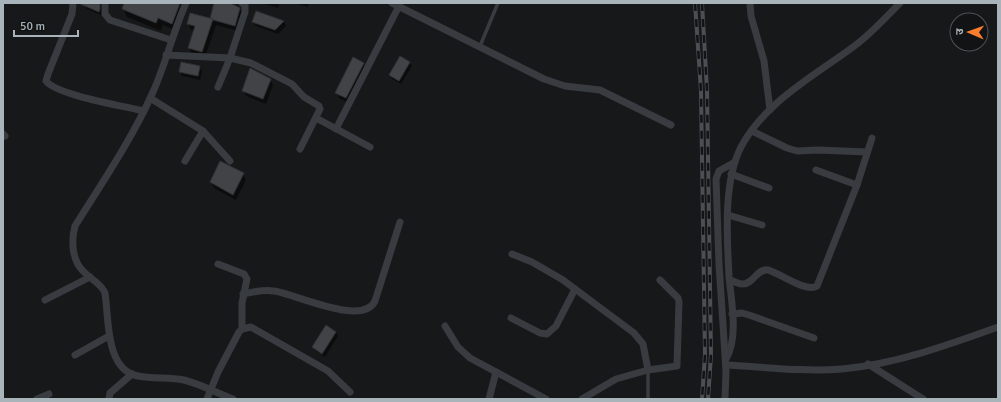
<svg xmlns="http://www.w3.org/2000/svg" width="1001" height="402" font-family="Signika,'Noto Sans Devanagari',sans-serif">
	<style>
		.shadow { fill: #0007 }
		.building { fill: #414346; stroke: #313236 }
		.lines { fill: none; stroke-linecap: round; stroke-linejoin: round }
		.lane { stroke: #383b3f; stroke-width: 3.5 }
		.street { stroke: #383b3f; stroke-width: 7 }
		.rail-casing { stroke: #4b4f54; stroke-width: 4 }
		.rail { stroke: #121314; stroke-width: 2.5; stroke-dasharray: 8; stroke-linecap: butt }
	</style>
	<rect width="100%" height="100%" fill="#171819"/>
	<!-- shadow -->
	<g class="shadow">
		<path d="M 86,3 L 104,3 L 101,15 L 87,9 L 85,6 Z"/>
		<path d="M 125,3 L 188,3 L 177,31 L 163,25 L 161,31 L 127,17 L 123,9 Z"/>
		<path d="M 215,3 L 226,3 L 239,8 L 243,14 L 238,31 L 216,25 L 205,57 L 192,54 L 189,48 L 194,31 L 191,30 L 188,24 L 212,20 Z"/>
		<path d="M 262,3 L 280,3 L 278,8 Z"/>
		<path d="M 294,3 L 309,3 L 308,7 Z"/>
		<path d="M 257,12 L 284,22 L 286,26 L 278,34 L 256,26 L 253,22 Z"/>
		<path d="M 409,62 L 412,66 L 401,84 L 392,79 L 390,75 Z"/>
		<path d="M 363,64 L 367,70 L 350,103 L 340,99 L 336,93 Z"/>
		<path d="M 199,67 L 202,71 L 200,80 L 182,76 L 180,72 Z"/>
		<path d="M 270,80 L 273,85 L 266,104 L 246,96 L 243,91 Z"/>
		<path d="M 221,163 L 243,174 L 246,180 L 236,200 L 214,188 L 211,182 Z"/>
		<path d="M 336,332 L 338,336 L 325,357 L 316,351 L 313,347 Z"/>
	</g>
	<!-- building -->
	<g class="building">
		<path d="M 78,3 L 100,3 L 100,9 L 99,12 Z"/>
		<path d="M 124,3 L 180,3 L 172,24 L 158,18 L 156,23 L 122,9 Z"/>
		<path d="M 214,3 L 230,3 L 240,8 L 235,26 L 210,19 Z"/>
		<path d="M 256,11 L 284,21 L 275,30 L 252,22 Z"/>
		<path d="M 190,13 L 213,19 L 202,52 L 188,48 L 195,26 L 187,24 Z"/>
		<path d="M 400,56 L 410,62 L 399,81 L 389,75 Z"/>
		<path d="M 353,57 L 364,63 L 346,98 L 335,93 Z"/>
		<path d="M 181,62 L 200,66 L 198,76 L 179,72 Z"/>
		<path d="M 250,68 L 271,79 L 263,99 L 242,91 Z"/>
		<path d="M 220,161 L 244,173 L 233,195 L 210,182 Z"/>
		<path d="M 326,325 L 336,332 L 322,354 L 312,347 Z"/>
	</g>
	<g class="lines">
		<!-- lane -->
		<g class="lane">
			<path d="M 480,46 L 498,3"/>
			<path d="M 648,370 L 648,399"/>
		</g>
		<!-- street -->
		<g class="street">
			<path d="M 73,3 L 72,14 L 48,74 L 46,81 C 56,95 124,106 144,111"/>
			<path d="M 105,3 L 105,14 L 110,20 L 171,40"/>
			<path d="M 186,3 C 173,32 166,63 153,92 C 132,139 102,183 75,226 C 71,241 72,260 83,271 C 90,279 101,283 105,293 C 109,318 105,370 138,376 C 153,379 169,377 184,380 C 200,384 217,393 233,399"/>
			<path d="M 392,3 L 544,79 L 565,86 L 600,90 L 671,125"/>
			<path d="M 750,3 L 751,16 L 764,61 L 770,110"/>
			<path d="M 166,55 L 230,58 L 251,63 L 292,84 L 304,97 L 319,106 L 320,109 L 300,149"/>
			<path d="M 218,87 L 230,58 L 245,12 L 245,5 L 242,3"/>
			<path d="M 150,98 L 203,131 L 230,161"/>
			<path d="M 316,118 L 370,147"/>
			<path d="M 336,129 L 399,6"/>
			<path d="M 752,131 L 787,148 L 797,151 L 818,150 L 867,152"/>
			<path d="M 3,134 L 5,136"/>
			<path d="M 185,161 L 203,131"/>
			<path d="M 816,170 L 857,185"/>
			<path d="M 731,174 L 769,188"/>
			<path d="M 728,215 L 762,225"/>
			<path d="M 512,254 L 532,262 L 563,280 L 634,333 L 643,344 L 648,370"/>
			<path d="M 218,264 L 244,274 L 247,279 L 242,303 L 242,329"/>
			<path d="M 730,280 C 733,281 738,284 742,284 C 753,285 757,268 768,270 C 780,273 806,293 817,286 L 857,185 L 872,138"/>
			<path d="M 243,294 C 253,292 264,289 274,291 C 296,294 363,327 375,301 L 400,222"/>
			<path d="M 45,300 L 90,277"/>
			<path d="M 732,314 L 742,313 L 749,315 L 814,338"/>
			<path d="M 511,318 L 540,333 L 547,334 L 556,326 L 575,289"/>
			<path d="M 445,326 L 458,347 L 470,358 L 546,399"/>
			<path d="M 75,355 L 109,336"/>
			<path d="M 726,359 C 739,338 731,300 729,276 C 727,237 723,182 741,147 C 765,102 814,76 853,47 C 871,34 885,18 900,3"/>
			<path d="M 868,364 L 923,399"/>
			<path d="M 726,365 C 764,367 804,372 842,369 C 896,364 948,345 998,327"/>
			<path d="M 37,399 L 49,394"/>
			<path d="M 109,399 L 110,393 L 132,374"/>
			<path d="M 207,399 L 218,372 L 239,332 L 242,329 L 251,327 L 328,371 L 350,392"/>
			<path d="M 489,399 L 496,372"/>
			<path d="M 582,399 L 616,379 L 648,370 L 677,366 L 679,302 L 678,298 L 660,280"/>
			<path d="M 725,399 L 726,371 L 719,264 L 716,179 L 719,171 L 735,162"/>
		</g>
		<defs>
			<g id="rail">
				<path d="M 695,3 L 701,91 L 705,355 L 702,399"/>
				<path d="M 702,3 L 707,90 L 711,355 L 708,399"/>
			</g>
		</defs>
		<!-- rail casing -->
		<use href="#rail" class="rail-casing"/>
		<!-- rail -->
		<use href="#rail" class="rail"/>
	</g>
	<!-- border -->
	<rect width="1001" height="402" fill="none" stroke="#a9b3ba" stroke-width="8"/>
	<!-- north arrow -->
	<g transform="translate(969 32) rotate(272)"><circle r="19" fill="#121314" stroke="#4e5356"/>
	<path d="M0-3L7 15L0 10L-7 15Z" fill="#fb7e2d"/>
	<text y="-6" font-size="11" font-weight="bold" text-anchor="middle" fill="#a9b3ba">उ</text>
	</g>
	<!-- scale -->
	<path d="M14 30v6h64v-6" fill="none" stroke="#a9b3ba" stroke-width="2"/>
	<text x="20" y="30" font-size="12" fill="#a9b3ba" stroke="#121314" stroke-width="3" paint-order="stroke">50 m</text>
</svg>
